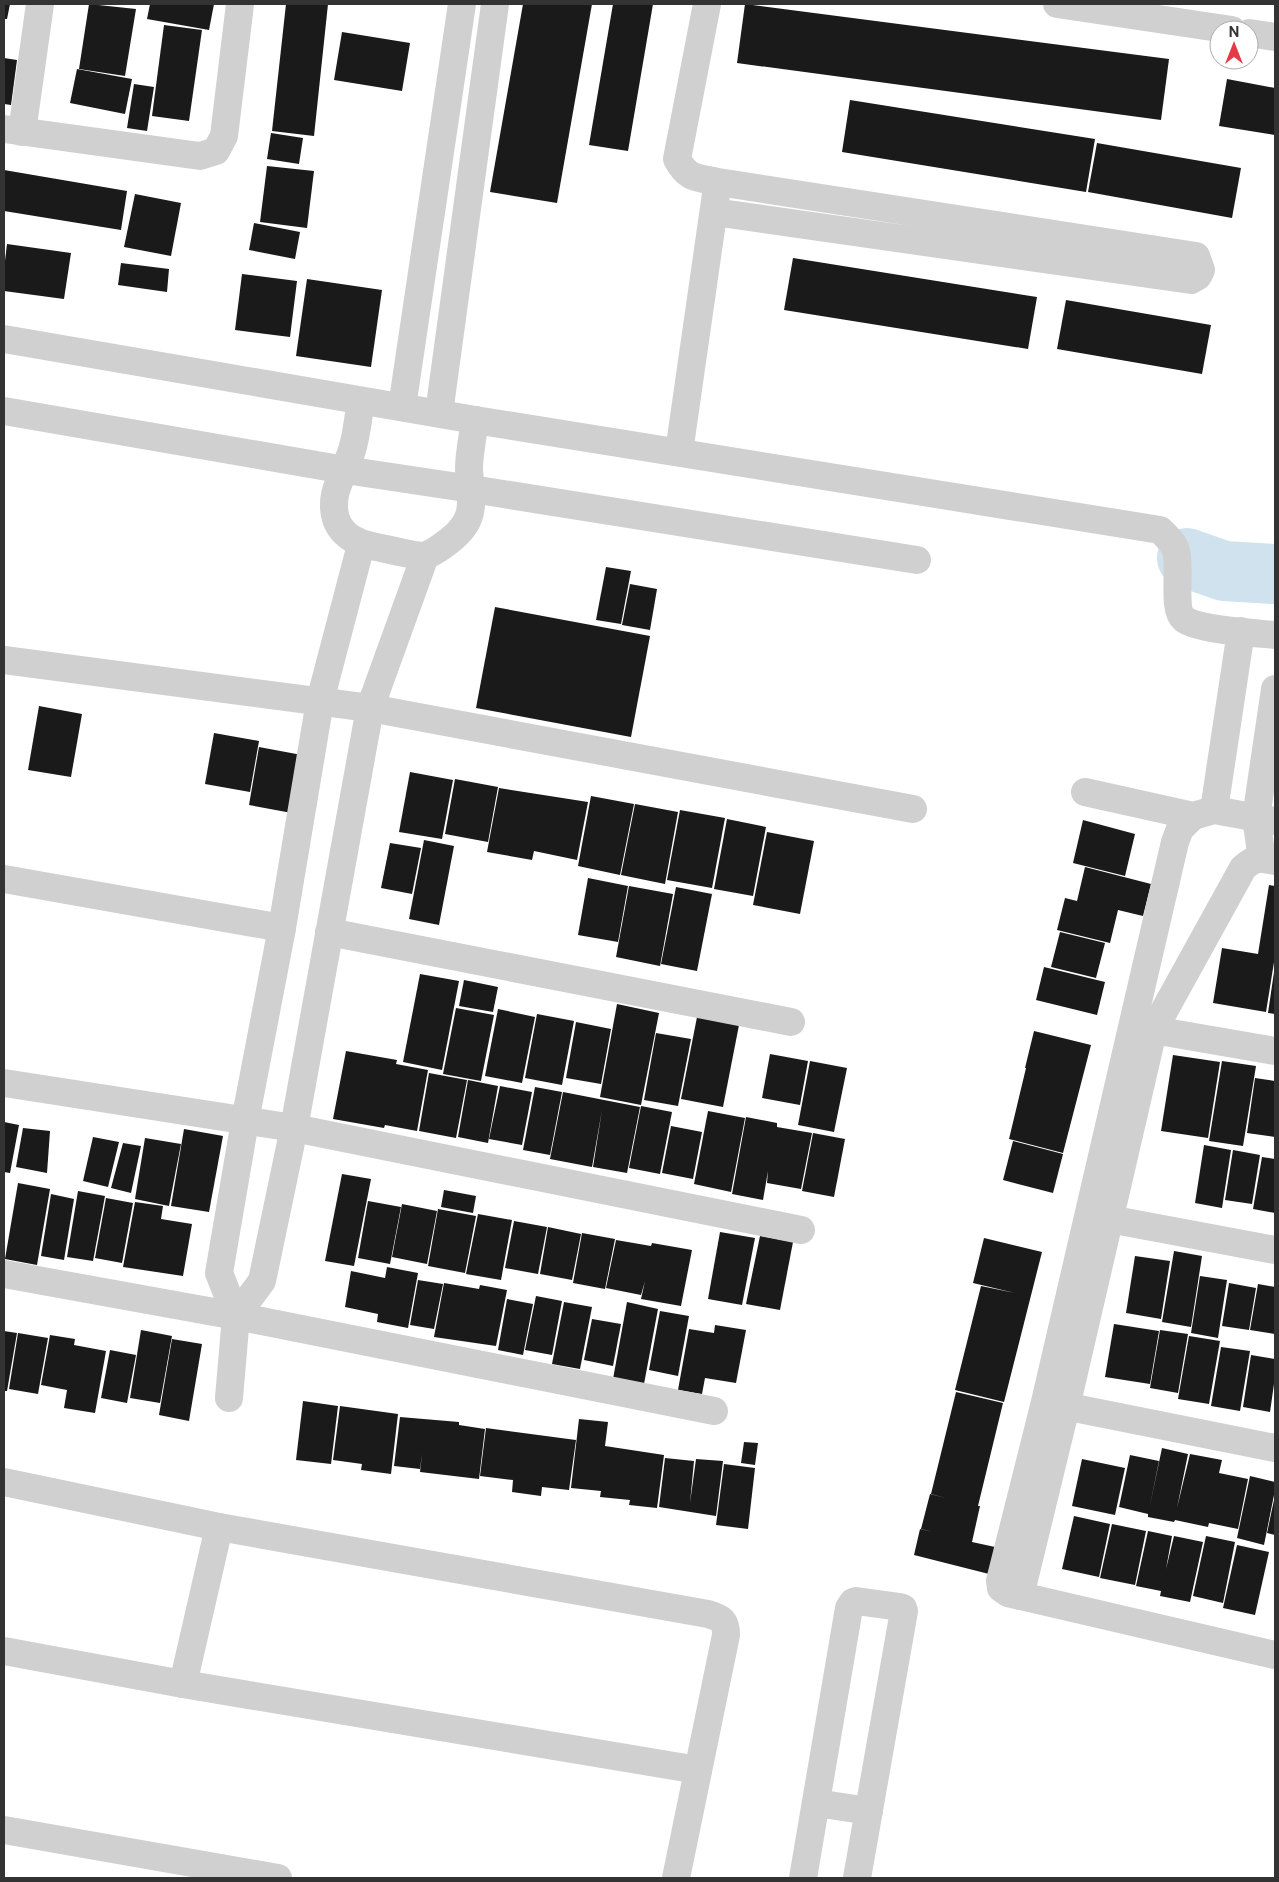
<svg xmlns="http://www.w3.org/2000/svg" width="1279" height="1882" font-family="'Public Sans',sans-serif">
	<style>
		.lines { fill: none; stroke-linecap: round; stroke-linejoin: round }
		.river { stroke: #cfe2ee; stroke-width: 60 }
		.building { fill: #1a1a1a }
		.street { stroke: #d0d0d0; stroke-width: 28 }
	</style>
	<rect width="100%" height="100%" fill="#fff"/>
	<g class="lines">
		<!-- river -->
		<path class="river" d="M 1187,558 L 1224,571 L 1275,574"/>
	</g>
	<!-- building -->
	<g class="building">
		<path d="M 4,4 L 10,4 L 7,19 L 4,19 Z"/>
		<path d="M 89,4 L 136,9 L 125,76 L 79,69 Z"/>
		<path d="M 150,4 L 214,4 L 209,30 L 147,19 Z"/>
		<path d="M 286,4 L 328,4 L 314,136 L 272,131 Z"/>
		<path d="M 523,4 L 592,4 L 557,203 L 490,192 Z"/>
		<path d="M 613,4 L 653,4 L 628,151 L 589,145 Z"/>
		<path d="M 745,4 L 1169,59 L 1161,120 L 737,63 Z"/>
		<path d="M 164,25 L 202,30 L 189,121 L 152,116 Z"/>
		<path d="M 342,32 L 410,43 L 402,91 L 334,80 Z"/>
		<path d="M 4,58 L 17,60 L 11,105 L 4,104 Z"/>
		<path d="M 77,69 L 132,79 L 125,114 L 70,103 Z"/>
		<path d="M 1227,79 L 1275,88 L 1275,135 L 1219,126 Z"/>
		<path d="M 134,84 L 154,87 L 147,131 L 127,128 Z"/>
		<path d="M 850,100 L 1095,139 L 1086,192 L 842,152 Z"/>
		<path d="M 271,133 L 303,138 L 299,164 L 267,159 Z"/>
		<path d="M 1097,143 L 1241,168 L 1232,218 L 1088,192 Z"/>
		<path d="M 267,166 L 314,171 L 307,228 L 260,222 Z"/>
		<path d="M 4,170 L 127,191 L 121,230 L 4,211 Z"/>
		<path d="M 135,194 L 181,203 L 171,256 L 124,247 Z"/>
		<path d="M 254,223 L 300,232 L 295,259 L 249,250 Z"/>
		<path d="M 7,244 L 71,253 L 64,299 L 4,291 L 4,269 Z"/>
		<path d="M 793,258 L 1037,297 L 1028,349 L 784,310 Z"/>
		<path d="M 121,263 L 169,269 L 167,292 L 118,285 Z"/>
		<path d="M 242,274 L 297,281 L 290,337 L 235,330 Z"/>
		<path d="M 307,279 L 382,290 L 371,367 L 296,356 Z"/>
		<path d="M 1066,300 L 1211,325 L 1202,374 L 1057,349 Z"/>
		<path d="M 606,567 L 631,571 L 621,624 L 596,620 Z"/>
		<path d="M 630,584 L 657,589 L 650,630 L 622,625 Z"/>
		<path d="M 495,607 L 650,636 L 631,737 L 476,708 Z"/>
		<path d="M 39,706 L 82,714 L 71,777 L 28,770 Z"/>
		<path d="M 214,733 L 259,741 L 250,792 L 205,784 Z"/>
		<path d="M 259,747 L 307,756 L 297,814 L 249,805 Z"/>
		<path d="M 410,772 L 453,780 L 442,839 L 399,832 Z"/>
		<path d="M 455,779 L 498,787 L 488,842 L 445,834 Z"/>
		<path d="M 499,788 L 588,802 L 577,860 L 534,851 L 532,860 L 487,852 Z"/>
		<path d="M 591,796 L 634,804 L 620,875 L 578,866 Z"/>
		<path d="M 635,804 L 678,812 L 665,884 L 621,875 Z"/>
		<path d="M 680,810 L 725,818 L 712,888 L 667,880 Z"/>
		<path d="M 727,819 L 766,827 L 753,896 L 714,889 Z"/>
		<path d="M 1083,820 L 1135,834 L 1125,876 L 1073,863 Z"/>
		<path d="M 767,832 L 814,841 L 800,914 L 753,905 Z"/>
		<path d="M 424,840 L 454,846 L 439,925 L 409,919 Z"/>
		<path d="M 390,843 L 421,848 L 412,894 L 381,888 Z"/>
		<path d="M 1085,867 L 1151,884 L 1143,916 L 1118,910 L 1110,943 L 1057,930 L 1065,898 L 1077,901 Z"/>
		<path d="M 588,878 L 628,886 L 618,942 L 578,935 Z"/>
		<path d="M 1269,885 L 1275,886 L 1275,956 L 1266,1012 L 1213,1003 L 1222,948 L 1258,954 Z"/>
		<path d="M 629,886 L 673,894 L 660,966 L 616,957 Z"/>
		<path d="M 676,887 L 712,894 L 697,971 L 661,964 Z"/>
		<path d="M 1060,932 L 1105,943 L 1096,978 L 1051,967 Z"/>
		<path d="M 1044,967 L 1105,982 L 1097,1015 L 1036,1000 Z"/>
		<path d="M 1274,972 L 1275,972 L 1275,1014 L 1268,1013 Z"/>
		<path d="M 420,974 L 459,981 L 442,1070 L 403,1062 Z"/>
		<path d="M 464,980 L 498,987 L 493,1012 L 459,1006 Z"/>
		<path d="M 617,1004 L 659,1013 L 641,1105 L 600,1097 Z"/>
		<path d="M 456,1008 L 494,1015 L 481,1081 L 443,1074 Z"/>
		<path d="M 498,1009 L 535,1017 L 522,1083 L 485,1076 Z"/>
		<path d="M 537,1014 L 574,1021 L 562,1085 L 525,1078 Z"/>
		<path d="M 697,1017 L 739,1025 L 723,1107 L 681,1099 Z"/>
		<path d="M 576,1022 L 611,1029 L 601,1084 L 566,1078 Z"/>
		<path d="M 1034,1031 L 1091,1045 L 1063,1153 L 1009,1139 L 1026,1068 L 1025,1068 Z"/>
		<path d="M 656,1033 L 691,1039 L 678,1106 L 644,1100 Z"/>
		<path d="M 346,1051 L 397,1060 L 396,1064 L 428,1070 L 417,1131 L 385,1125 L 384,1128 L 333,1119 Z"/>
		<path d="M 770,1054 L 808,1061 L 800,1105 L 762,1098 Z"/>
		<path d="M 1173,1055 L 1220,1062 L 1208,1138 L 1161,1131 Z"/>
		<path d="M 810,1061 L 847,1068 L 834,1132 L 798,1125 Z"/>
		<path d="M 1222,1061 L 1256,1066 L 1243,1146 L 1209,1141 Z"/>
		<path d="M 429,1073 L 467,1080 L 456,1138 L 419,1131 Z"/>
		<path d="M 1255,1078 L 1275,1081 L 1275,1137 L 1247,1133 Z"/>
		<path d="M 468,1080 L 498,1086 L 488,1143 L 458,1137 Z"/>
		<path d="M 500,1086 L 532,1092 L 522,1145 L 489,1139 Z"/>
		<path d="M 535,1087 L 562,1092 L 550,1155 L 523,1150 Z"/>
		<path d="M 563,1092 L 640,1107 L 627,1173 L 593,1167 L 602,1110 L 592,1167 L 550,1159 Z"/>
		<path d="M 641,1106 L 672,1112 L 660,1174 L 629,1168 Z"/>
		<path d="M 708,1111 L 745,1118 L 731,1192 L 694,1184 Z"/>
		<path d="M 746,1117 L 777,1123 L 777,1127 L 812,1133 L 801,1189 L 767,1183 L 768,1171 L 763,1200 L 732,1194 Z"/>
		<path d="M 4,1122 L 19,1125 L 10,1173 L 4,1172 Z"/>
		<path d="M 671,1126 L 702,1132 L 693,1179 L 662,1173 Z"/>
		<path d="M 23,1128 L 50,1131 L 47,1173 L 16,1167 Z"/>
		<path d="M 184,1129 L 223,1136 L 209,1212 L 171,1206 Z"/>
		<path d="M 813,1133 L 845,1139 L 834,1197 L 802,1191 Z"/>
		<path d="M 93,1137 L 119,1142 L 108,1187 L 83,1181 Z"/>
		<path d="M 145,1138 L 181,1144 L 169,1206 L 135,1199 Z"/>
		<path d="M 1013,1141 L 1063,1154 L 1053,1193 L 1003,1180 Z"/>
		<path d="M 123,1143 L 141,1146 L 131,1193 L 111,1188 Z"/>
		<path d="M 1204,1145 L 1231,1150 L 1222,1208 L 1195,1203 Z"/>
		<path d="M 1233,1150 L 1260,1155 L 1252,1204 L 1225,1200 Z"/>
		<path d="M 1262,1157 L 1275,1159 L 1275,1213 L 1253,1209 Z"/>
		<path d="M 342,1174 L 371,1179 L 354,1266 L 325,1261 Z"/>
		<path d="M 18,1183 L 50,1189 L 37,1265 L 5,1259 Z"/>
		<path d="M 444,1190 L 476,1196 L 473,1213 L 441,1207 Z"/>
		<path d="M 78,1191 L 105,1196 L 93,1261 L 67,1257 Z"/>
		<path d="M 51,1194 L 74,1199 L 64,1260 L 41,1256 Z"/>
		<path d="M 106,1198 L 133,1203 L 122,1263 L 95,1258 Z"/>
		<path d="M 368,1201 L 401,1207 L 390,1264 L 358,1258 Z"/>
		<path d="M 135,1202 L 163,1206 L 161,1219 L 192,1224 L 183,1276 L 123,1267 Z"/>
		<path d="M 402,1204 L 437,1211 L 427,1264 L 392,1257 Z"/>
		<path d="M 438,1209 L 476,1216 L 465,1273 L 428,1266 Z"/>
		<path d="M 478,1214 L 512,1220 L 501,1280 L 466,1274 Z"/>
		<path d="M 514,1221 L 547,1227 L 538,1274 L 505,1268 Z"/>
		<path d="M 548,1227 L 581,1234 L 572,1280 L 540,1274 Z"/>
		<path d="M 720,1232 L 755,1238 L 742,1305 L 708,1299 Z"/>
		<path d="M 582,1233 L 615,1239 L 605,1289 L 573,1283 Z"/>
		<path d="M 760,1236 L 793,1242 L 780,1310 L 746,1304 Z"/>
		<path d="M 984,1238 L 1042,1252 L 1004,1402 L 955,1390 L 981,1286 L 1015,1293 L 973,1283 Z"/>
		<path d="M 616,1240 L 651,1246 L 652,1243 L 692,1250 L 681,1306 L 641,1299 L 645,1281 L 641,1295 L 606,1288 Z"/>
		<path d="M 1174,1251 L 1202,1256 L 1191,1327 L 1162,1322 Z"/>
		<path d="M 1135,1256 L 1170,1261 L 1161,1319 L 1126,1313 Z"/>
		<path d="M 387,1267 L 418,1273 L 408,1328 L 377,1322 L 378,1314 L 345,1307 L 351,1271 L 385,1278 Z"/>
		<path d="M 1200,1276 L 1227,1280 L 1218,1338 L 1191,1333 Z"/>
		<path d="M 418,1280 L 443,1284 L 434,1329 L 410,1325 Z"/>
		<path d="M 444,1283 L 479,1289 L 480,1285 L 507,1290 L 496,1346 L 434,1337 Z"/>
		<path d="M 1229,1283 L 1256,1288 L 1249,1330 L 1222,1326 Z"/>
		<path d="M 1258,1284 L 1275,1287 L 1275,1334 L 1250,1330 Z"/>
		<path d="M 536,1296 L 562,1301 L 552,1355 L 525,1350 Z"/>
		<path d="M 507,1299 L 533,1304 L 523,1355 L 498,1350 Z"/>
		<path d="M 564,1302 L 592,1307 L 580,1369 L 552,1364 Z"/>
		<path d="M 627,1302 L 658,1309 L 644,1384 L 613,1379 Z"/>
		<path d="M 660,1311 L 689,1316 L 678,1376 L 649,1370 Z"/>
		<path d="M 592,1319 L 621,1324 L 613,1366 L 584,1360 Z"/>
		<path d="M 1114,1324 L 1159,1331 L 1150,1384 L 1105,1377 Z"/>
		<path d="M 715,1325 L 746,1330 L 736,1383 L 705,1378 L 702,1394 L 678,1390 L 689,1329 L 714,1333 Z"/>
		<path d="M 141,1330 L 172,1336 L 160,1403 L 130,1398 Z"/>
		<path d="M 1160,1330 L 1188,1334 L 1178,1393 L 1150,1388 Z"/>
		<path d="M 4,1331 L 17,1333 L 7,1391 L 4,1391 Z"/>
		<path d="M 18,1333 L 48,1338 L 38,1394 L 9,1389 Z"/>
		<path d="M 50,1335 L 75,1339 L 74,1345 L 106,1351 L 95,1413 L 64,1408 L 67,1390 L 41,1385 Z"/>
		<path d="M 1189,1336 L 1220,1341 L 1209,1404 L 1178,1399 Z"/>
		<path d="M 172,1339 L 202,1344 L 189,1421 L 159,1415 Z"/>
		<path d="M 1221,1347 L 1250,1351 L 1240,1411 L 1211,1406 Z"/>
		<path d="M 110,1350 L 136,1355 L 127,1403 L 101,1398 Z"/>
		<path d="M 1251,1355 L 1275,1359 L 1275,1377 L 1270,1412 L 1243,1407 Z"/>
		<path d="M 956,1392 L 1003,1403 L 978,1506 L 980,1506 L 972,1542 L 995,1547 L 989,1574 L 914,1555 L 920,1529 L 933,1532 L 921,1529 L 930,1494 L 946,1498 L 931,1494 Z"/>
		<path d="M 303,1401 L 338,1406 L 331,1464 L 296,1460 Z"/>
		<path d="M 340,1406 L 398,1414 L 391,1474 L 361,1470 L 362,1464 L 333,1460 Z"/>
		<path d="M 400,1417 L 459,1422 L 459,1425 L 485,1429 L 479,1479 L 420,1472 L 422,1454 L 420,1469 L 394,1466 Z"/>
		<path d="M 579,1419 L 608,1422 L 605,1446 L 664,1455 L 657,1508 L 629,1505 L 630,1500 L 600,1497 L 601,1491 L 571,1488 Z"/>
		<path d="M 486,1428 L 576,1440 L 569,1490 L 542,1487 L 541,1496 L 512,1492 L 513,1480 L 480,1476 Z"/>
		<path d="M 744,1442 L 758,1443 L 755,1465 L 741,1463 Z"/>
		<path d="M 1162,1448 L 1188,1454 L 1177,1508 L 1190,1454 L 1222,1460 L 1219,1473 L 1248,1479 L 1238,1529 L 1209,1523 L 1208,1527 L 1175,1520 L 1174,1522 L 1148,1517 L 1148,1514 L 1119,1507 L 1130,1455 L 1159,1461 L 1149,1510 Z"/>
		<path d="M 665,1458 L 694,1461 L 690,1503 L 696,1459 L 723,1461 L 716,1516 L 659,1507 Z"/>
		<path d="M 1082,1459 L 1125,1468 L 1115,1515 L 1072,1506 Z"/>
		<path d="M 724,1464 L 755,1468 L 748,1529 L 716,1525 Z"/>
		<path d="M 1250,1476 L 1275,1482 L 1275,1490 L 1264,1545 L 1237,1538 Z"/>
		<path d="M 1274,1500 L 1275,1500 L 1275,1535 L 1267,1533 Z"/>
		<path d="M 1074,1516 L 1110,1524 L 1099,1577 L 1062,1569 Z"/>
		<path d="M 1112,1524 L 1146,1531 L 1135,1585 L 1100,1578 Z"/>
		<path d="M 1148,1531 L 1172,1536 L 1166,1569 L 1174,1536 L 1203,1542 L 1190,1602 L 1160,1596 L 1161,1591 L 1136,1586 Z"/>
		<path d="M 1206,1536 L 1235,1542 L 1223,1603 L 1193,1596 Z"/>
		<path d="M 1237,1545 L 1269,1552 L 1255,1615 L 1223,1608 Z"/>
	</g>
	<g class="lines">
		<!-- street -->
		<g class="street">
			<path d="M 707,4 L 677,159 C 688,180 697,177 718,182 L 1196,256 L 1201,270 L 1198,276 L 1191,280 L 714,212"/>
			<path d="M 1057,4 L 1232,30"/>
			<path d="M 1249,33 L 1275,37"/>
			<path d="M 4,129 L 200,156 L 216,151 L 224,136 L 240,4"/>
			<path d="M 22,132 L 40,4"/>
			<path d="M 4,339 L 475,420 L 1160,530 C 1166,536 1174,543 1176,551 C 1181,568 1172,609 1184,619 C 1197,630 1256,633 1275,635"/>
			<path d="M 361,401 C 358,417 357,434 352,450 C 345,473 328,493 336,519 C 343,539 363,545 381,548 C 390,550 420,557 426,555 C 434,553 442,546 449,541 C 478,519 471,501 469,469 C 469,453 473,436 475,420"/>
			<path d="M 402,407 L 462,4"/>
			<path d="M 4,411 L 345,470 L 472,489 L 917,560"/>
			<path d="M 439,413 L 495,4"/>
			<path d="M 679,452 L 716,194"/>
			<path d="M 4,660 L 370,708 L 913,809"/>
			<path d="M 1085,792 L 1193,816 L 1214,810 L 1275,821"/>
			<path d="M 1214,810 L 1241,631"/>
			<path d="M 1193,816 L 1180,829 L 1175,842 L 1045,1402 L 1000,1581 L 1001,1588 L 1008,1593 L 1275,1655"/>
			<path d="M 1262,859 L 1256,818 L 1275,689"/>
			<path d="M 4,879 L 282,928"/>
			<path d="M 329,932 L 791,1022"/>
			<path d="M 1136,1027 L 1275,1051"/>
			<path d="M 4,1083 L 294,1128 L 801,1230"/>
			<path d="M 1093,1216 L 1275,1250"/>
			<path d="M 4,1274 L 236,1316 L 714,1411"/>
			<path d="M 236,1316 L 262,1281 L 294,1128 L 370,708 L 425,556"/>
			<path d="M 229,1398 L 236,1316 L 219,1273 L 245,1121 L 282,928 L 320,701 L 361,545"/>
			<path d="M 1049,1403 L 1275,1448"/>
			<path d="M 4,1482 L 219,1527 L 708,1614 C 722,1619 726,1620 726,1635 L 676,1878"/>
			<path d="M 1020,1596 L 1066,1407 L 1153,1031 L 1243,868 C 1255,857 1260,858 1275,861"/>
			<path d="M 4,1651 L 183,1684 L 698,1770"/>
			<path d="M 183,1684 L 219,1527"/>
			<path d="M 816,1803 L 869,1811"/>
			<path d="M 4,1830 L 278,1878"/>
			<path d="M 803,1878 L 849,1608 L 853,1602 L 856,1601 L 900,1607 L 903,1608 L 904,1611 L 857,1878"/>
		</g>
	</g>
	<!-- border -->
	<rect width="1279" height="1882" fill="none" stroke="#333333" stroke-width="10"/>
	<!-- north arrow -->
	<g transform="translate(1234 45)"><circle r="24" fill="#ffffff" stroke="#adadad"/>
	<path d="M0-4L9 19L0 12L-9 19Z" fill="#e63946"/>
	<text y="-8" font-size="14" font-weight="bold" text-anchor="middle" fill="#333333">N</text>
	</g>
</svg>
